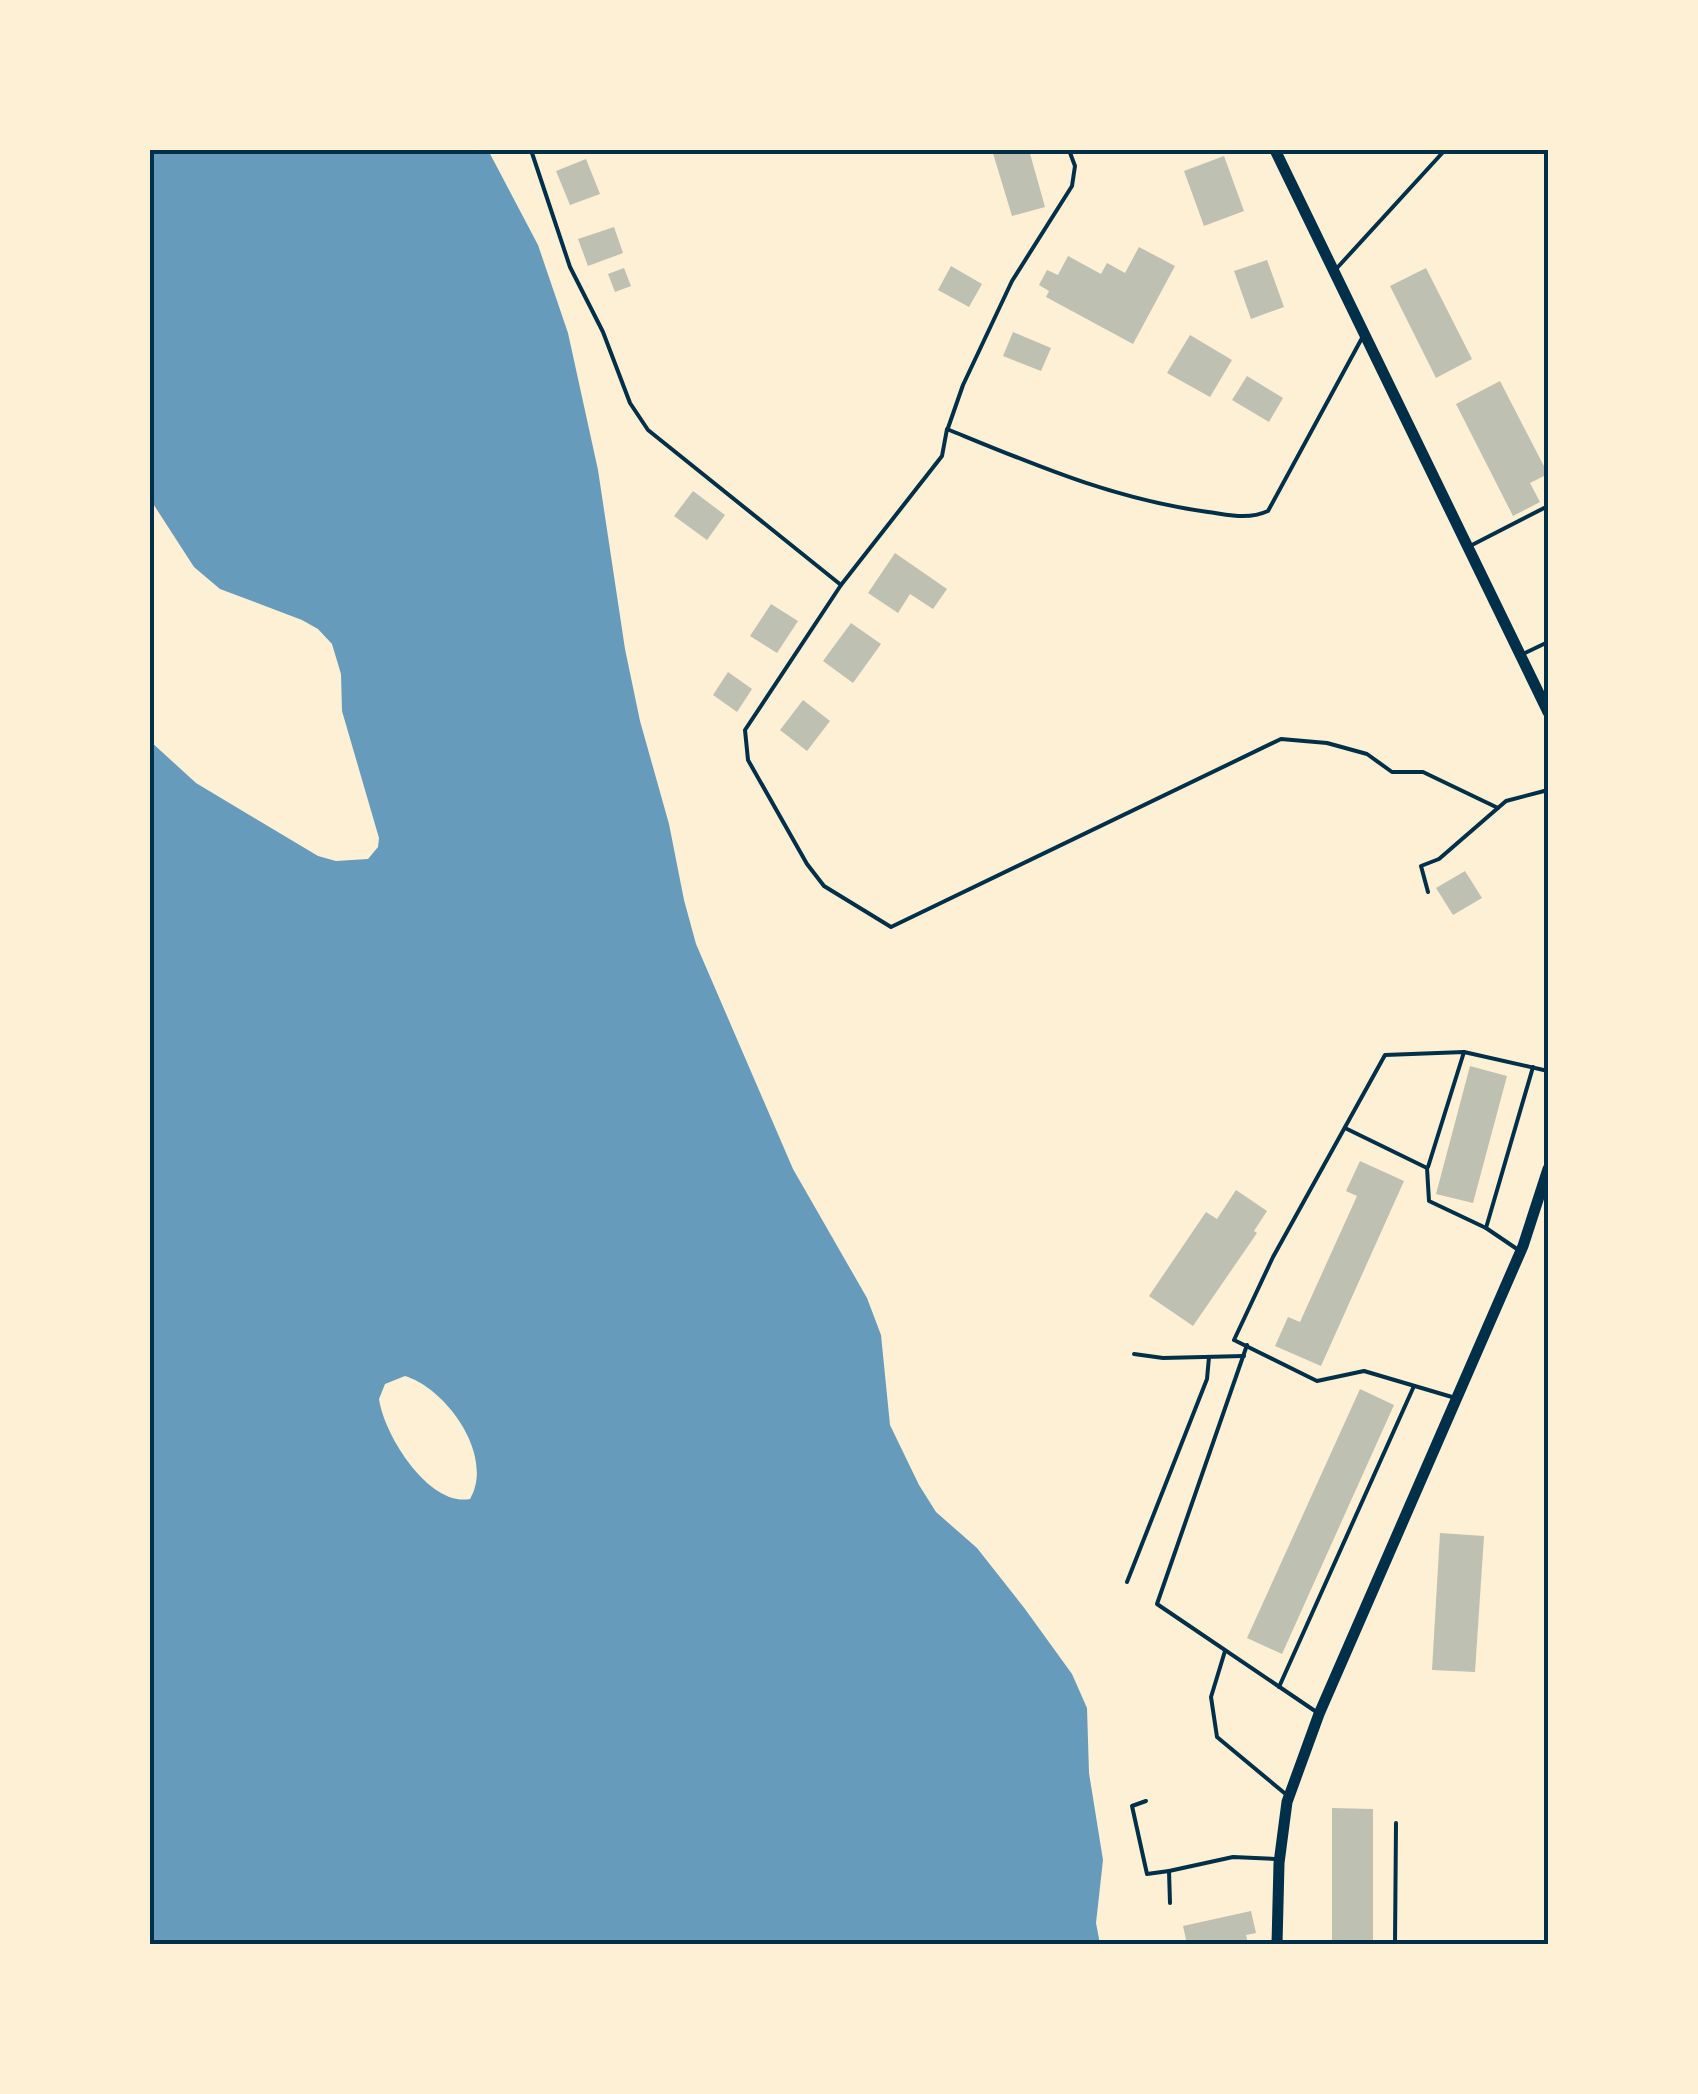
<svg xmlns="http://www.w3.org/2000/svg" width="1698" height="2094" font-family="Lato,sans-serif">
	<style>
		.water { fill: #669bbc; fill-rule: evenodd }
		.building { fill: #bec0b2 }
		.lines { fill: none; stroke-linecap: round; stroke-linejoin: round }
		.service { stroke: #003049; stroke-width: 4 }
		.secondary { stroke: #003049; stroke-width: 11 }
		.neatline { fill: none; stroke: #003049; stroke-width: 4 }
	</style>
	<rect width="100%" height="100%" fill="#fdf0d5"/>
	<!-- water -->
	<path class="water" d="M 150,150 L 488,150 L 538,245 L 568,333 L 598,470 L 625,649 L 640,721 L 669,824 L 684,900 L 696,944 L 793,1169 L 867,1298 L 881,1335 L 890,1425 L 919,1485 L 936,1512 L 977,1548 L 1025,1609 L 1072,1674 L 1087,1708 L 1089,1773 L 1103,1860 L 1096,1923 L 1100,1944 L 150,1944 L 150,741 L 196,783 L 318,856 L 336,861 L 368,859 L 378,847 L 379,838 L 342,711 L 341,674 L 332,644 L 318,629 L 302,620 L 220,589 L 194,567 L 150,499 ZM 405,1376 C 447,1389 495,1456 470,1499 C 429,1507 384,1435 379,1399 L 385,1384 Z"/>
	<!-- building -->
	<g class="building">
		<path d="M 992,150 L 1029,150 L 1045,207 L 1012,216 Z"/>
		<path d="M 1224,156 L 1244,211 L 1204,226 L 1184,171 Z"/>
		<path d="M 586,159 L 600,194 L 570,205 L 556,171 Z"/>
		<path d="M 614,227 L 623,253 L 588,266 L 578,239 Z"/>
		<path d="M 1139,247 L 1175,266 L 1133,344 L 1046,297 L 1049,291 L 1039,285 L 1047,270 L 1058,275 L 1068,256 L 1101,274 L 1107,263 L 1125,273 Z"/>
		<path d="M 1267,260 L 1284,307 L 1251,319 L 1234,271 Z"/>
		<path d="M 951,266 L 982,284 L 969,307 L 938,290 Z"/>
		<path d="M 624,268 L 631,286 L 615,292 L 608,274 Z"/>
		<path d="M 1426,268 L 1472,359 L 1436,378 L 1390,286 Z"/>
		<path d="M 1013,332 L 1051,348 L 1041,371 L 1003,356 Z"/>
		<path d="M 1190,335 L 1232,360 L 1210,397 L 1167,373 Z"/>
		<path d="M 1247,376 L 1283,398 L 1269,422 L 1232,400 Z"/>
		<path d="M 1500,381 L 1548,474 L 1530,483 L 1540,502 L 1513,516 L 1456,404 Z"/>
		<path d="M 693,491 L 725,515 L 707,540 L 674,516 Z"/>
		<path d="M 895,553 L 947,589 L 933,609 L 910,594 L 898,613 L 868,593 Z"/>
		<path d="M 771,604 L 798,621 L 777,653 L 750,636 Z"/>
		<path d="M 851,623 L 881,644 L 853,683 L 823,661 Z"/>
		<path d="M 728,672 L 752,689 L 737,712 L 713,695 Z"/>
		<path d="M 803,700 L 830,721 L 807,751 L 780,730 Z"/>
		<path d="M 1465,871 L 1482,898 L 1453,915 L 1436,888 Z"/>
		<path d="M 1470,1066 L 1507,1076 L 1473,1203 L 1436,1194 Z"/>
		<path d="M 1360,1161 L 1404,1181 L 1321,1366 L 1275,1346 L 1288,1317 L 1300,1322 L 1357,1196 L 1346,1191 Z"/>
		<path d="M 1236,1190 L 1267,1211 L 1254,1231 L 1257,1233 L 1193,1326 L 1149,1296 L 1206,1212 L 1217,1219 Z"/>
		<path d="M 1360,1389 L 1394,1405 L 1282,1654 L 1247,1638 Z"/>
		<path d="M 1440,1533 L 1484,1536 L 1475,1672 L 1432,1670 Z"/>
		<path d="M 1332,1808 L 1373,1809 L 1373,1944 L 1332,1944 Z"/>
		<path d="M 1251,1911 L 1256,1933 L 1246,1935 L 1248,1944 L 1187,1944 L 1183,1926 Z"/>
	</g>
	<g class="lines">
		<!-- service -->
		<g class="service">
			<path d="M 531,150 L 570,267 L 603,332 L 630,403 L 648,430 L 841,585 L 942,456 L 947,429 C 1035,465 1113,499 1208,512 C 1230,515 1248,520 1268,511 L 1362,338"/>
			<path d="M 1337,268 L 1445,150"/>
			<path d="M 948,428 L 963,385 L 1012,281 L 1072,186 L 1075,166 L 1069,150"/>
			<path d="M 1472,545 L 1548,506"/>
			<path d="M 841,585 L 745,730 L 748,760 L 807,864 L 824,886 L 891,927 L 1281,739 L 1327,743 L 1367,754 L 1392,772 L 1423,772 L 1498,808"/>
			<path d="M 1525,653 L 1548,642"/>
			<path d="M 1428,892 L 1421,866 L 1439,859 L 1506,801 L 1548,790"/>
			<path d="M 1345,1128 L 1427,1168 L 1429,1201 L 1486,1228"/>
			<path d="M 1428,1167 L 1464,1052"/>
			<path d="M 1517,1249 L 1486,1228 L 1533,1067"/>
			<path d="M 1247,1345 L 1157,1604 L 1315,1711"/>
			<path d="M 1134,1354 L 1163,1358 L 1244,1356"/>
			<path d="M 1452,1397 L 1364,1371 L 1317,1381 L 1234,1340 L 1273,1257 L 1385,1055 L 1464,1052 L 1548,1071"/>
			<path d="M 1127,1582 L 1207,1379 L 1209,1357"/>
			<path d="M 1225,1651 L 1211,1697 L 1217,1737 L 1288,1796"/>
			<path d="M 1279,1687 L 1414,1386"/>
			<path d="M 1146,1801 L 1132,1806 L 1147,1874 L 1169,1871"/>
			<path d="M 1170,1903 L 1169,1871 L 1233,1857 L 1275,1859"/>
			<path d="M 1395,1944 L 1396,1823"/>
		</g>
		<!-- secondary -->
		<g class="secondary">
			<path d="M 1275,150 L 1548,712"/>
			<path d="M 1277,1944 L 1279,1863 L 1287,1802 L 1319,1714 L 1523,1246 L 1548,1169"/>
		</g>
	</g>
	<!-- border -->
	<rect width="1698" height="2094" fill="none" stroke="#fdf0d5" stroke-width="305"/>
	<rect x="152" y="152" width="1394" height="1790" class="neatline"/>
</svg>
